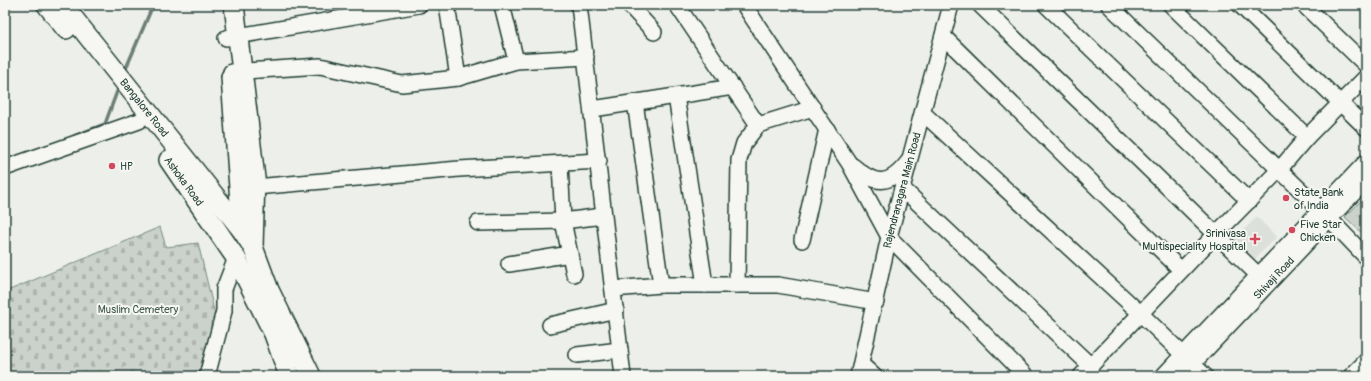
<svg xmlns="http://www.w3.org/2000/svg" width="1371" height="381" font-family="Pangolin,sans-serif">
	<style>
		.built { fill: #dce0db }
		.cemetery { fill: url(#cemetery-stones); stroke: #758880 }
		.park { fill: url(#park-tufts); stroke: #758880 }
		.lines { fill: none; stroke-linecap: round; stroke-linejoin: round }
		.stream { stroke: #6c7e77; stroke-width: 3.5 }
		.minor-casing { stroke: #1f3d34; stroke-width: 18 }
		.major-casing { stroke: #1f3d34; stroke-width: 22 }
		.minor { stroke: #f6f6f2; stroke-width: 15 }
		.major { stroke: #f6f6f2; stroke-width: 19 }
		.poi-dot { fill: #d1495b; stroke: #f6f6f2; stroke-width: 1.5 }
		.labels { text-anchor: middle; stroke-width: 4; stroke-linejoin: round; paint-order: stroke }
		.street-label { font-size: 11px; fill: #1f3d34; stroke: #f6f6f2 }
		.poi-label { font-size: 11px; fill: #1f3d34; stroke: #f6f6f2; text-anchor: start }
		.park-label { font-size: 11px; fill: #415b52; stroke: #f6f6f2 }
	</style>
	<defs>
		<pattern id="cemetery-stones" width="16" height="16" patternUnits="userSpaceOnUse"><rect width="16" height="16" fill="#cbd2cc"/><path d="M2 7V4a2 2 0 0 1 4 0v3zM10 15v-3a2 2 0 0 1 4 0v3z" fill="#aeb5b0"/></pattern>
		<pattern id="park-tufts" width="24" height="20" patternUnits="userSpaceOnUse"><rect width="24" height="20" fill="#cbd2cc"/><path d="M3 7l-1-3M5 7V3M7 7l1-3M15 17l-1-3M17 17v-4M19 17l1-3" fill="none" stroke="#aeb5b0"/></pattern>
	</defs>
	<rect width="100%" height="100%" fill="#edefea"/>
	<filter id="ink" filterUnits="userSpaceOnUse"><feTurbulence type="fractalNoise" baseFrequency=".025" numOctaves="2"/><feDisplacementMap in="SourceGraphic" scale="8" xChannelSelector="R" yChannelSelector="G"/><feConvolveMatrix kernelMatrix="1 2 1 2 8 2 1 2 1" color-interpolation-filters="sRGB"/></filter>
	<g filter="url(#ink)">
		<!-- built -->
		<path class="built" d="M 1257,217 L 1277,237 L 1254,260 L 1233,240 Z"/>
		<!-- cemetery -->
		<path class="cemetery" d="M 160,227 L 166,247 L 198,243 L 215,315 L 198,376 L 5,376 L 5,292 Z"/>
		<!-- park -->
		<path class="park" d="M 1366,196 L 1366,237 L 1345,217 Z"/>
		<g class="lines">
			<!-- stream -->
			<g class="stream">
				<path d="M 124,73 L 153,5"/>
				<path d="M 74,136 L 105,124 L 119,86"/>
			</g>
			<defs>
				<g id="minor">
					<path d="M 447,5 L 458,78"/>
					<path d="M 502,5 L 516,61"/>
					<path d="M 579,5 L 623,376"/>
					<path d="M 629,5 L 654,32"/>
					<path d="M 677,5 L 758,125"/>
					<path d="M 744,5 L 849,163 L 889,237 L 1026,376"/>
					<path d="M 980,5 L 1259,276"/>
					<path d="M 1046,5 L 1249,201"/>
					<path d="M 1109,5 L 1321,210 L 1366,257"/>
					<path d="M 1171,5 L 1307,137"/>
					<path d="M 1240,5 L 1366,128"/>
					<path d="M 1304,5 L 1366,65"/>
					<path d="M 943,36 L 1181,270"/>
					<path d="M 226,38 L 419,5"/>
					<path d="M 231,72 L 320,66 L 402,84 L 458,78 L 516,61 L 586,57"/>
					<path d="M 676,96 L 705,285"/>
					<path d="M 635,102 L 661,285"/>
					<path d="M 593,109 L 733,87"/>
					<path d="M 923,113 L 1140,313 L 1205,376"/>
					<path d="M 560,164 L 563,221 L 574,274"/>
					<path d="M 853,166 C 876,186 889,186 908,162"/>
					<path d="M 5,168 L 139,121"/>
					<path d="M 255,187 L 459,169 L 599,161"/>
					<path d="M 902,188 L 1091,366"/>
					<path d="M 478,223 L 563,221 L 603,216"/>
					<path d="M 802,240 L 827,129"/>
					<path d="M 509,264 L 570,254"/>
					<path d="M 737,285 L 739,160 L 744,143 L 758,125 L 813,108"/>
					<path d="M 613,289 L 661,285 L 778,285 L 876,302"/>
					<path d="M 550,325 L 616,310"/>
					<path d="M 577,355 L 620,350"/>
					<path d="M 862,365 L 874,376"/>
					<path d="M 207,376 L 224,311 L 224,289 L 236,258"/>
					<path id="s1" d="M 858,376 L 889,237 L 951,5"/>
					<path d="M 1081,376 L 1216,234 L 1279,170 L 1307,137 L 1366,77"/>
					<path d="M 1163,376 L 1366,162"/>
					<path id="s2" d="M 1181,376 L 1366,180"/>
					<path d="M 1351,376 L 1366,361"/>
				</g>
				<g id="major">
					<path d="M 47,5 L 66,29"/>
					<path id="s3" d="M 63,5 L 242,230 L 253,247 L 269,290 L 311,376"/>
					<path d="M 234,5 L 255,178 L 253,247"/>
					<path d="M 231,77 L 242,230"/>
					<path d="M 169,160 L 236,258 L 274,334 L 289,376"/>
				</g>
			</defs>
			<!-- minor casing -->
			<use href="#minor" class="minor-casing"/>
			<!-- major casing -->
			<use href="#major" class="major-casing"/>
			<!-- minor -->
			<use href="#minor" class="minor"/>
			<!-- major -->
			<use href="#major" class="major"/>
		</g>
	</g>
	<!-- markers -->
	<g class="poi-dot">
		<circle cx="112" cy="166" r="4"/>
		<circle cx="1286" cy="198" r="4"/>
		<circle cx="1292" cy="230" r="4"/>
		<path d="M1253 233h4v4h4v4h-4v4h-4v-4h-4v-4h4z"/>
	</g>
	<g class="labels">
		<!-- street labels -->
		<g class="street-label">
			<text dy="4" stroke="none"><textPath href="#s3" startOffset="131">Bangalore Road</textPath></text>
			<text transform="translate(184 181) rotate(54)" y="4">Ashoka Road</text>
			<text dy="4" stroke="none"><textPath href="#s1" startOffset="191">Rajendranagara Main Road</textPath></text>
			<text dy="4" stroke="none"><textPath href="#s2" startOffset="135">Shivaji Road</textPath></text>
		</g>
		<!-- poi labels -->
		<g class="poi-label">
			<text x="120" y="170">HP</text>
			<text x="1294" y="196">State Bank<tspan x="1294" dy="13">of India</tspan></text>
			<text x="1300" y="228">Five Star<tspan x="1300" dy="13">Chicken</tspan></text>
			<text x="1246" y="237" text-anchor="end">Srinivasa<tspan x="1246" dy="13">Multispeciality Hospital</tspan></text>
		</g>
		<!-- park labels -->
		<g class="park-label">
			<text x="138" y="313">Muslim Cemetery</text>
		</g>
	</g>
	<!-- margin -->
	<rect width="1371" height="381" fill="none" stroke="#f6f6f2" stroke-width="20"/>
	<rect x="10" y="10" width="1351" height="361" fill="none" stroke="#1f3d34" stroke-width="1.5" filter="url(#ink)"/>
</svg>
